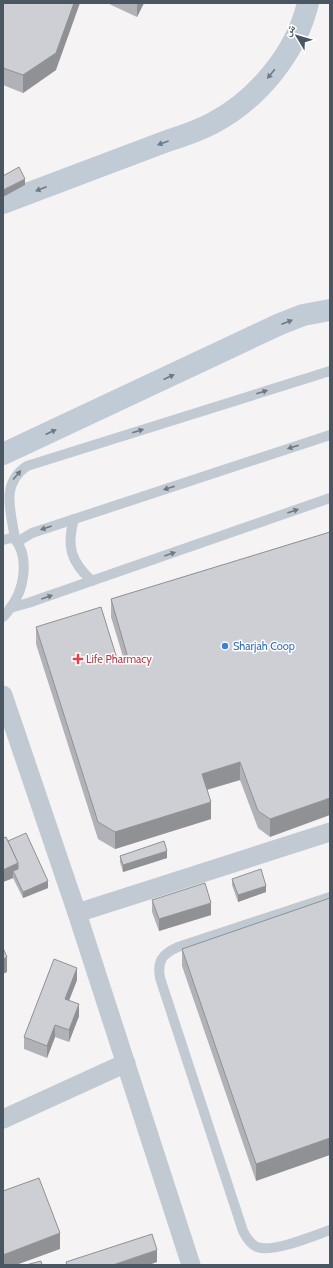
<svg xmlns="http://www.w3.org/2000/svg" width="333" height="1268" font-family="Cabin,'Noto Naskh Arabic',sans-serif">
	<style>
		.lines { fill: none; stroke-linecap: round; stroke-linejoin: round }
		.lane { stroke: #c1cad2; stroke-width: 10 }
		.street { stroke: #c1cad2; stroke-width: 19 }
		.secondary { stroke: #c1cbd6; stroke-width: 22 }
		.wall { fill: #b0b2b7 }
		.shaded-wall { fill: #909195 }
		.building { fill: #cdcfd5; stroke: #909195 }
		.oneway { fill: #6e7984 }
		.oneway2 { fill: #6e7983 }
		.shop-dot { fill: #3f7fe0; stroke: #fff; stroke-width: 1.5 }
		.health-dot { fill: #e0444e; stroke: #fff; stroke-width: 1.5 }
		.labels { text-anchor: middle; stroke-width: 3; stroke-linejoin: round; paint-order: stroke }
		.shop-label { font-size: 11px; fill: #366cbe; stroke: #fff; text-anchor: start }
		.health-label { font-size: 11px; fill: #be3a42; stroke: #fff; text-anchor: start }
	</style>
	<rect width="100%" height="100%" fill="#f5f3f3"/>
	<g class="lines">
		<!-- lane -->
		<g class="lane">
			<path d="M 74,519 C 66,546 71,562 92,581"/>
			<path d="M 15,539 C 11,511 0,484 27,466 L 330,371"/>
			<path d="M 3,540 L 11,538 L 15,539 C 28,555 25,582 16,599 C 12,606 8,612 3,617"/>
			<path d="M 17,542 L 32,533 L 330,435"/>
			<path d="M 10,608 L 28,603 L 330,498"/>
			<path d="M 330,897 L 178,947 C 162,954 157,961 160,978 L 243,1231 C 246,1237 250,1244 257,1247 C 273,1253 313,1236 330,1230"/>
		</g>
		<!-- street -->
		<g class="street">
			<path d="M 3,695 L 77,913 L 191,1265"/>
			<path d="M 77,913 L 330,832"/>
			<path d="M 3,1119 L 126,1063"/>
		</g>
		<!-- secondary -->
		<g class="secondary">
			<path d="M 3,203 L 167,141 C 183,136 198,131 213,123 C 258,99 296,53 308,3"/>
			<path d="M 3,454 L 280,324 L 303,315 L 330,310"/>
		</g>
	</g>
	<!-- wall -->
	<g class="wall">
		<path d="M 3,3 L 56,70 L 23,93 L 3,85 Z"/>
		<path d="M 107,3 L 144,3 L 137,17 Z"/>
		<path d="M 330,532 L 270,837 L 258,828 L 240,780 L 207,790 L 211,819 L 115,849 L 98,839 L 36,644 L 36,627 L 118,662 L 124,660 L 111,617 L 111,599 Z"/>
		<path d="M 8,841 L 48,888 L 23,898 L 13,878 L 3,882 Z"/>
		<path d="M 120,856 L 167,858 L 123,872 L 120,862 Z"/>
		<path d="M 232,879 L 266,892 L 238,902 L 232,885 Z"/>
		<path d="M 330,898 L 256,1181 L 182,966 L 182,949 Z"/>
		<path d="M 152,900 L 211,915 L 159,931 L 152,912 Z"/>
		<path d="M 77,980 L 69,1000 L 79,1016 L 69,1042 L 55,1037 L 47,1058 L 24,1049 L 24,1037 Z"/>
	</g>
	<!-- shaded-wall -->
	<g class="shaded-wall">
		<path d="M 74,3 L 80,3 L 56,70 L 23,93 L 23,75 Z"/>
		<path d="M 138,3 L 144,3 L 137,17 L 137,5 Z"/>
		<path d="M 25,179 L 25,185 L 3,197 L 3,190 Z"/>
		<path d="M 240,762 L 240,780 L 202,791 L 202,774 Z"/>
		<path d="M 330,798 L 330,815 L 270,837 L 270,819 Z"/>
		<path d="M 211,802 L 211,819 L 115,849 L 115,832 Z"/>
		<path d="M 167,851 L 167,858 L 123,872 L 123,865 Z"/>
		<path d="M 18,863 L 18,875 L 13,871 L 13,878 L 3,882 L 3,870 Z"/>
		<path d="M 48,881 L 48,888 L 23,898 L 23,892 Z"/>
		<path d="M 266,886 L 266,892 L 238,902 L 238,895 Z"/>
		<path d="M 211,903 L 211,915 L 159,931 L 159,919 Z"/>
		<path d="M 7,957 L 7,972 L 3,974 L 3,959 Z"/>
		<path d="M 77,968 L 77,980 L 65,1011 L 65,999 Z"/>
		<path d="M 79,1004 L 79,1016 L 69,1042 L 69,1030 Z"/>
		<path d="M 55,1025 L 55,1037 L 47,1058 L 47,1046 Z"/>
		<path d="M 330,1138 L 330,1155 L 256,1181 L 256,1164 Z"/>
		<path d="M 60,1233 L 60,1249 L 16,1265 L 3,1265 L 3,1255 Z"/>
		<path d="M 157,1250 L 157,1262 L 149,1265 L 113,1265 Z"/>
	</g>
	<!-- building -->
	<g class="building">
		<path d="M 3,3 L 74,3 L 56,53 L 23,75 L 3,68 Z"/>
		<path d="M 19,167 L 25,179 L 3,190 L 3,176 Z"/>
		<path d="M 330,532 L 330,798 L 270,819 L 258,811 L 240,762 L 202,774 L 211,802 L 115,832 L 98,822 L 36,627 L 101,607 L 118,662 L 128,658 L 111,599 Z"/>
		<path d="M 26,833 L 48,881 L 23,892 L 13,871 L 18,869 L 18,863 L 8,841 Z"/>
		<path d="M 6,837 L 18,863 L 3,870 L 3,838 Z"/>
		<path d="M 164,841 L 167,851 L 123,865 L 120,856 Z"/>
		<path d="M 261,869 L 266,886 L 238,895 L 232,879 Z"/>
		<path d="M 205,883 L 211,903 L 159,919 L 152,900 Z"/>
		<path d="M 330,898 L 330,1138 L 256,1164 L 182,949 Z"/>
		<path d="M 3,948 L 7,957 L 3,959 Z"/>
		<path d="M 54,959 L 77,968 L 65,999 L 79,1004 L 69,1030 L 55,1025 L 47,1046 L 24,1037 Z"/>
		<path d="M 39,1178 L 60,1233 L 3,1255 L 3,1191 Z"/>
		<path d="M 152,1234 L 157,1250 L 113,1265 L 67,1265 L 66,1262 Z"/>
		<path d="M 41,1261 L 42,1265 L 26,1265 Z"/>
	</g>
	<!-- one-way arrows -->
	<defs><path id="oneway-solid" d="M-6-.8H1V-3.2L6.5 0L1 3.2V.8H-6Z"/></defs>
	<g class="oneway">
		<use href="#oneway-solid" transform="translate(271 74) rotate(129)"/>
		<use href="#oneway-solid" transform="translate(163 143) rotate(160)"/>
		<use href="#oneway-solid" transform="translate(41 189) rotate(159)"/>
		<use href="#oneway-solid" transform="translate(287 322) rotate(-21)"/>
		<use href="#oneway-solid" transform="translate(169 377) rotate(-25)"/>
		<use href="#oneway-solid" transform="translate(51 432) rotate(-25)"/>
	</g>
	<g class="oneway2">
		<use href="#oneway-solid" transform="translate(262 392) rotate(-18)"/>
		<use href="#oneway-solid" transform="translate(138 431) rotate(-18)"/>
		<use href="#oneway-solid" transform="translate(293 447) rotate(162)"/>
		<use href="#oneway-solid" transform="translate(17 475) rotate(-49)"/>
		<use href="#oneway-solid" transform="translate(169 488) rotate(162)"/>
		<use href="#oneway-solid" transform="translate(293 511) rotate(-19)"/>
		<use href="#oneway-solid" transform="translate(46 528) rotate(161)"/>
		<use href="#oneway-solid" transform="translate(170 554) rotate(-19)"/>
		<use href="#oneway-solid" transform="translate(47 597) rotate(-19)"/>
	</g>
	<!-- markers -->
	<circle class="shop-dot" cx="225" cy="646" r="4"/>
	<path class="health-dot" d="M76 653h4v4h4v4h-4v4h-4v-4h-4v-4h4z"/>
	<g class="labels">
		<!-- shop labels -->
		<g class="shop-label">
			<text x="233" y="650">Sharjah Coop</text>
		</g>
		<!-- health labels -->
		<g class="health-label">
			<text x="86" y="663">Life Pharmacy</text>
		</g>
	</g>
	<!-- border -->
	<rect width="333" height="1268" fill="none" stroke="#4a5661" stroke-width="8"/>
	<!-- north arrow -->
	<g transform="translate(297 36) rotate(308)" stroke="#ffffff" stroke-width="3" paint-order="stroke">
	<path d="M0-3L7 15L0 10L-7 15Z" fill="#4a5661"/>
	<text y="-6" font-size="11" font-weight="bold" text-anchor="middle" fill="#4a5661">ش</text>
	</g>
</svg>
